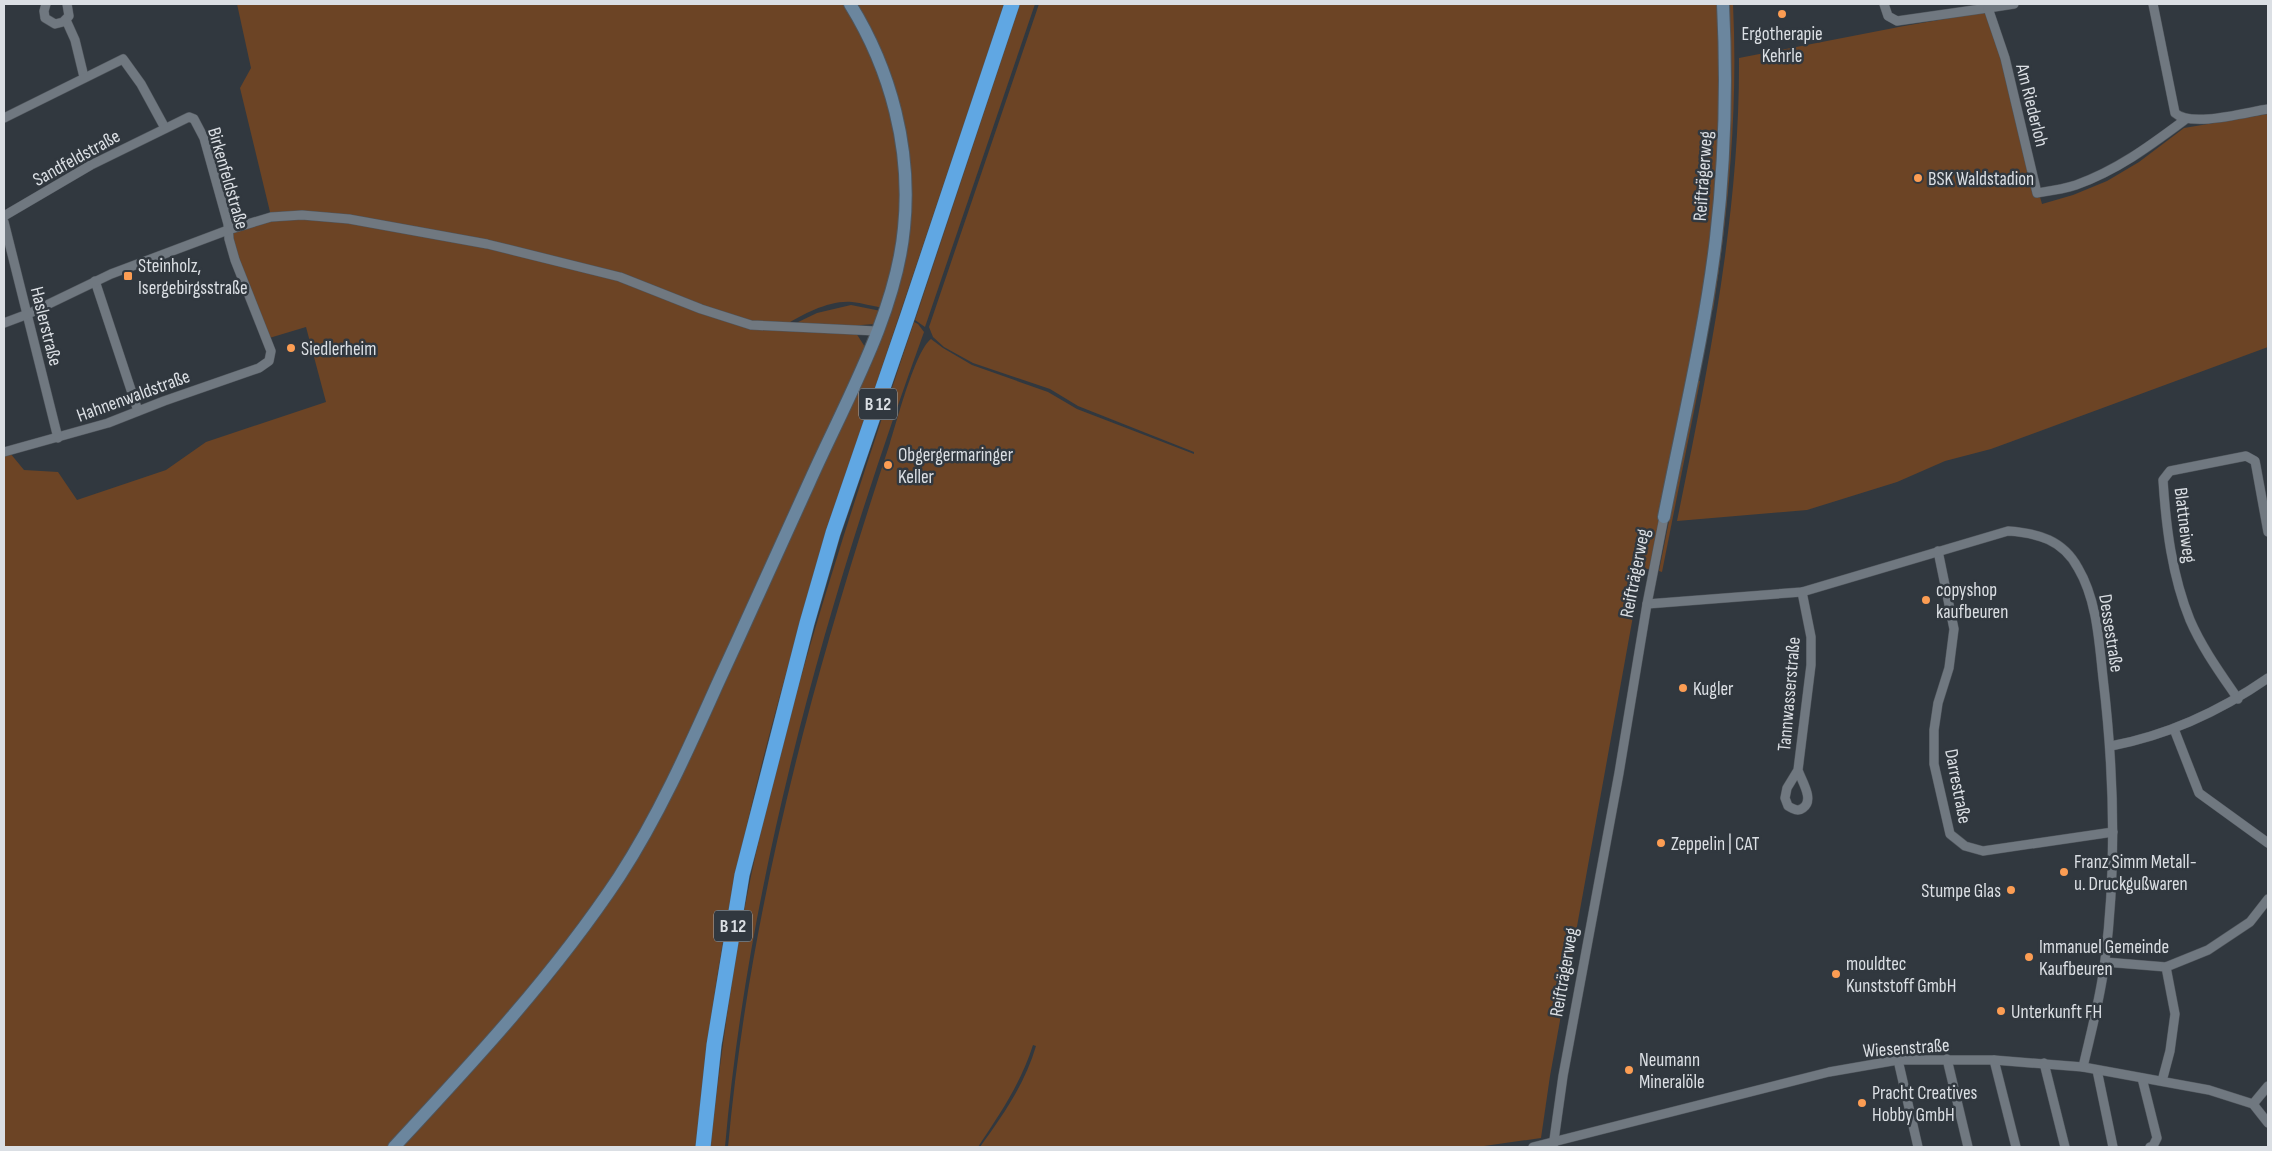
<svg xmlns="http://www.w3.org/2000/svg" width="2272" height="1151" font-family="'Sofia Sans Condensed',sans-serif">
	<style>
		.green { fill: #6c4425 }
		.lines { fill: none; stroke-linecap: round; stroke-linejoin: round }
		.street-casing { stroke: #4f555b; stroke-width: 10 }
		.secondary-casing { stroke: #4f555b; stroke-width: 14 }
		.highway-casing { stroke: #4f555b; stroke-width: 16 }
		.street { stroke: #707880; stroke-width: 9 }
		.secondary { stroke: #6b869e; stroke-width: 12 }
		.highway { stroke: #60a7e3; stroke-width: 15 }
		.poi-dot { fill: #fc9d53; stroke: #31383f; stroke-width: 2 }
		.labels { text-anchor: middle; stroke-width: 5; stroke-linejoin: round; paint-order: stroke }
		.shield { fill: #31383f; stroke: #a8adb2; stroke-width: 1 }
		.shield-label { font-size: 18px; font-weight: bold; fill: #dbdfe4 }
		.poi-label { font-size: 19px; fill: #dbdfe4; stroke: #31383f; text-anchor: start }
		.street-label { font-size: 19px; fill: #dbdfe4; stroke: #31383f }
	</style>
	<rect width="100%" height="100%" fill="#31383f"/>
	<!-- green -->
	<g class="green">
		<path d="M 237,4 L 1004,4 C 956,149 906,294 858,439 C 812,581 768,724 737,870 C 717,962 705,1054 696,1147 L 400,1147 L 471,1071 L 553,978 L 624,877 L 883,334 L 899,281 L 909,231 L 899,149 L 900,230 L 883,308 C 872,306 862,303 852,302 C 829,300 804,314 785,325 L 856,333 L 865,347 L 648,822 L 572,939 L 465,1065 L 388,1147 L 4,1147 L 4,609 L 5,605 L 4,454 L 10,453 L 24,470 L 58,472 L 77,500 L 166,470 L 206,442 L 326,402 L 306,327 L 266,339 L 228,230 L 271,216 L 240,88 L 251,68 Z"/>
		<path d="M 1020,4 L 1035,4 L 925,327 L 915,320 Z"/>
		<path d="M 1039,4 L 1718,4 L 1719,129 L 1711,238 L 1686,389 L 1650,569 L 1642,569 L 1637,594 L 1550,1076 L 1541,1138 L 1477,1147 L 980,1147 C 1003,1115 1025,1084 1036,1046 L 1033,1045 C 1021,1083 1000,1114 978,1147 L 728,1147 C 750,907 814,672 890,443 C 897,421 915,351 931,339 L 943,348 L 972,365 L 1048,392 L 1077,409 L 1194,454 L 1194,452 L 1078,406 L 1050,389 L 973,363 L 944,347 L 933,337 L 929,327 Z"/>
		<path d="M 1729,4 L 1733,4 C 1738,106 1729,208 1713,310 L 1710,309 L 1731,93 Z"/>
		<path d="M 1985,12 L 1994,33 L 2042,204 L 2073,195 L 2107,181 L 2139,162 L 2184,128 L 2268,114 L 2268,347 L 1991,449 L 1945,461 L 1897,482 L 1807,510 L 1677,521 C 1708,369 1740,214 1739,58 L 1904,26 Z"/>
		<path d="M 851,305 L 881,311 L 875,324 L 847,326 L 794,324 L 817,313 Z"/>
		<path d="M 914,322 L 918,324 L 924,332 C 830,590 749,873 725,1147 L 710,1147 C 721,1057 732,966 751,876 C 791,688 853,505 914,322 Z"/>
		<path d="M 1697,381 L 1700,381 L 1662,572 L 1659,571 Z"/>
	</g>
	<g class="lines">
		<defs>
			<g id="street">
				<path d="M 46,4 L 44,11 L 45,18 L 55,24 L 63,22 L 69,16 L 67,4"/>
				<path d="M 1884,4 L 1888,16 L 1897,21 L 1988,8"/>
				<path d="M 2014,4 L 1988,8 L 2005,58 L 2037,193 C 2050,191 2064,189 2076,185 C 2118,170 2151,145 2186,119"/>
				<path d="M 2153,4 L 2175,113 C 2191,128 2247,112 2268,109"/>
				<path d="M 66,20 L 75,40 L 84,77"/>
				<path d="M 4,118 L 123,59 L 141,84 L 165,128"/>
				<path d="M 4,216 L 91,165 L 189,117 L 194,119 L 204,138 L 228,224 L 229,239 L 235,260 L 271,351 L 269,361 L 259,368 L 164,401 L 108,423 L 4,452"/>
				<path d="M 4,222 L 58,438"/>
				<path d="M 95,281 L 138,411"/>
				<path d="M 4,323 L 28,314 L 111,274 L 228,230 L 271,217 L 302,215 L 349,219 L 487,244 L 620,277 L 701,309 L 751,325 L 876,331"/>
				<path d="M 1938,551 L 1954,629 L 1949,668 L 1938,703 L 1934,730 L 1934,764 L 1950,834 L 1965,846 L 1983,851 L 2113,832"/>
				<path d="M 1647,604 L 1802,592 L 2008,531 C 2038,533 2063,540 2078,568 C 2097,600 2099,642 2103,678 C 2114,771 2117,866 2105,960 C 2101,996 2091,1032 2083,1067"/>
				<path d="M 2238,699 C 2221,674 2202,648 2190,620 C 2172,576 2166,527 2163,480 L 2170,471 L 2246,456 L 2255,461 L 2256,466 L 2268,532"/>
				<path d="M 2174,729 L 2199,793 L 2268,843"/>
				<path d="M 2111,746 C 2169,735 2219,712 2268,678"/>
				<path d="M 1798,770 C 1801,780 1815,800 1803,808 C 1798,812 1793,809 1788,806 L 1785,798 L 1787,788 L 1798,770 L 1811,665 L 1811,637 L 1802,592"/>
				<path d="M 2105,962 L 2166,967 L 2208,950 L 2250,922 L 2268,899"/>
				<path d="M 1947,1059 L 1968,1147"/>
				<path d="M 1898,1060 L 1918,1147"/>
				<path d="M 1994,1060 L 2016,1147"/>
				<path d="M 2044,1063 L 2065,1147"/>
				<path d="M 2097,1070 L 2113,1147"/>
				<path d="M 2142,1078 L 2157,1138 L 2153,1146 L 2150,1147"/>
				<path d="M 2162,1081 L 2170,1051 L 2175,1014 L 2166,967"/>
				<path d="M 2253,1104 L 2268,1086"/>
				<path d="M 1533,1147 L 1829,1072 L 1898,1060 L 1994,1060 L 2083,1067 L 2209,1090 L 2253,1104 L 2268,1123"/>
				<path d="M 1553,1147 L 1563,1076 L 1619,773 L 1647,604 L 1664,517"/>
			</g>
			<g id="secondary">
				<path d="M 1664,517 C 1682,425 1705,331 1716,238 C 1725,160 1727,82 1723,4"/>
				<path d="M 394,1147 C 474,1061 554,975 619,877 C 658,817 688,750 717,685 C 748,618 778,551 809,483 C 844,404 896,315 904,228 C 912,150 891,70 850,4"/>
			</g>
			<path id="highway" d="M 703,1147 L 714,1045 L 742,875 L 807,623 L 833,533 L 908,315 L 1012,4"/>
		</defs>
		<!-- street casing -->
		<use href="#street" class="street-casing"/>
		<!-- secondary casing -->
		<use href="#secondary" class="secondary-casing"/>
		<!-- highway casing -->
		<use href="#highway" class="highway-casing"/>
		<!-- street -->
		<use href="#street" class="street"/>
		<!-- secondary -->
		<use href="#secondary" class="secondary"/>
		<!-- highway -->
		<use href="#highway" class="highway"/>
	</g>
	<!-- markers -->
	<g class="poi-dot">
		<circle cx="1782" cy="14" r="5"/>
		<circle cx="1918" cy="178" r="5"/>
		<rect x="123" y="271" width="10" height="10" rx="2.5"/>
		<circle cx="291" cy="348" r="5"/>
		<circle cx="888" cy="465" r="5"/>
		<circle cx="1926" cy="600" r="5"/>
		<circle cx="1683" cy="688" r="5"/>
		<circle cx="1661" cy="843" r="5"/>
		<circle cx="2064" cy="872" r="5"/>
		<circle cx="2011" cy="890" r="5"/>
		<circle cx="2029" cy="957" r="5"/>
		<circle cx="1836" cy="974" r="5"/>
		<circle cx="2001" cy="1011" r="5"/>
		<circle cx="1629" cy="1070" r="5"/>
		<circle cx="1862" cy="1103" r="5"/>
	</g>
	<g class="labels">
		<!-- shield labels -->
		<g class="shield">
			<rect x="859" y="388.5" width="38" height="31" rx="4"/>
			<rect x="714" y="910.5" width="38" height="31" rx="4"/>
		</g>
		<g class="shield-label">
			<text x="878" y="410">B 12</text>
			<text x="733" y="932">B 12</text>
		</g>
		<!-- poi labels -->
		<g class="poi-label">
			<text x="1782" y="40" text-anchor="middle">Ergotherapie<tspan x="1782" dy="22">Kehrle</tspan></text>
			<text x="1928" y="185">BSK Waldstadion</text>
			<text x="138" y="272">Steinholz,<tspan x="138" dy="22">Isergebirgsstraße</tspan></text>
			<text x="301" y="355">Siedlerheim</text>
			<text x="898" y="461">Obgergermaringer<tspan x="898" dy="22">Keller</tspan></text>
			<text x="1936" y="596">copyshop<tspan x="1936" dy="22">kaufbeuren</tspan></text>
			<text x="1693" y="695">Kugler</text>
			<text x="1671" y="850">Zeppelin | CAT</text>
			<text x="2074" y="868">Franz Simm Metall-<tspan x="2074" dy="22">u. Druckgußwaren</tspan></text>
			<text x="2001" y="897" text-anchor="end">Stumpe Glas</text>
			<text x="2039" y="953">Immanuel Gemeinde<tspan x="2039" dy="22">Kaufbeuren</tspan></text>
			<text x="1846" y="970">mouldtec<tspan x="1846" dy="22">Kunststoff GmbH</tspan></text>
			<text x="2011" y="1018">Unterkunft FH</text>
			<text x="1639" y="1066">Neumann<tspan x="1639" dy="22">Mineralöle</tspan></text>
			<text x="1872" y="1099">Pracht Creatives<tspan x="1872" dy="22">Hobby GmbH</tspan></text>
		</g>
		<!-- street labels -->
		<g class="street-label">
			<text transform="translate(2033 105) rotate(76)" y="7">Am Riederloh</text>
			<text transform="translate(76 157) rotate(-29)" y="7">Sandfeldstraße</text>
			<text transform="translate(1702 176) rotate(-86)" y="7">Reifträgerweg</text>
			<text transform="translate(229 178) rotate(74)" y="7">Birkenfeldstraße</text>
			<text transform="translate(47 326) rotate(76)" y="7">Haslerstraße</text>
			<text transform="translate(133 395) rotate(-20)" y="7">Hahnenwaldstraße</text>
			<text transform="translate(2186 525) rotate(83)" y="7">Blattneiweg</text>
			<text transform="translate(1634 573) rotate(-79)" y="7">Reifträgerweg</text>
			<text transform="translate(2112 633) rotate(81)" y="7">Dessestraße</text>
			<text transform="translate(1788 694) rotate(-85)" y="7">Tannwasserstraße</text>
			<text transform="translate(1959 786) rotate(79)" y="7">Darrestraße</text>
			<text transform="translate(1563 972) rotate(-80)" y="7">Reifträgerweg</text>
			<text transform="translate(1906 1047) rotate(-4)" y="7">Wiesenstraße</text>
		</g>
	</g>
	<!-- border -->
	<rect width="2272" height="1151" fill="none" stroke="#dbdfe4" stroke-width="10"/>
</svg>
